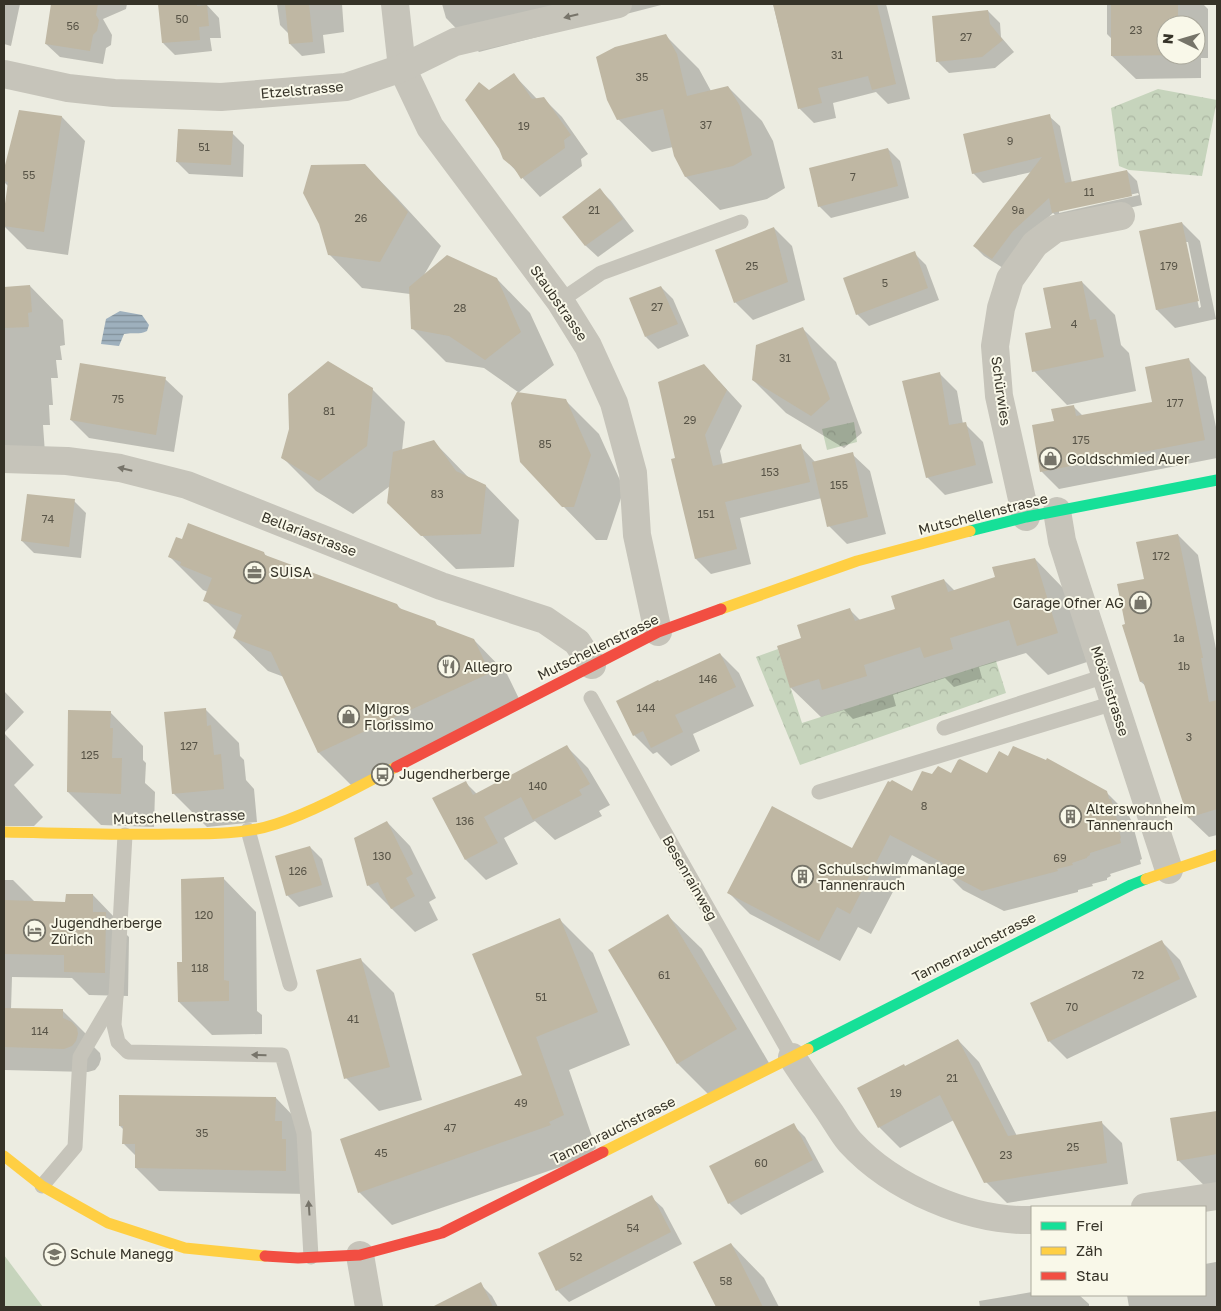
<svg xmlns="http://www.w3.org/2000/svg" width="1221" height="1311" font-family="'Golos Text',sans-serif">
	<style>
		.grass { fill: #c6d4bc }
		.forest { fill: url(#forest-crowns) }
		.water { fill: url(#water-rules) }
		.shadow { fill: #0003; fill-rule: evenodd }
		.building { fill: #bfb7a3 }
		.lines { fill: none; stroke-linecap: round; stroke-linejoin: round }
		.lane { stroke: #c6c4ba; stroke-width: 15 }
		.street { stroke: #c6c4ba; stroke-width: 28 }
		.fast { stroke: #16e098; stroke-width: 11 }
		.slow { stroke: #ffcf43; stroke-width: 11 }
		.jam { stroke: #f24e42; stroke-width: 11 }
		.oneway { fill: #77746a }
		.labels { text-anchor: middle; stroke-width: 4; stroke-linejoin: round; paint-order: stroke }
		.number-label { font-size: 11px; fill: #585447 }
		.street-label { font-size: 14px; fill: #363328; stroke: #f9f8e9 }
		.poi-label { font-size: 14px; fill: #363328; stroke: #f9f8e9; text-anchor: start }
	</style>
	<defs>
		<pattern id="forest-crowns" width="20" height="18" patternUnits="userSpaceOnUse" patternTransform="scale(1.25)"><rect width="20" height="18" fill="#c6d4bc"/><path d="M2 6a3 3 0 1 1 6 0M12 15a3 3 0 1 1 6 0" fill="none" stroke="#abb6a2"/></pattern>
		<pattern id="water-rules" width="6" height="5" patternUnits="userSpaceOnUse" patternTransform="scale(1.25)"><rect width="6" height="5" fill="#9eb0bd"/><path d="M0 2.5h6" fill="none" stroke="#82909a"/></pattern>
	</defs>
	<rect width="100%" height="100%" fill="#ecece1"/>
	<!-- grass -->
	<path class="grass" d="M 4,1255 L 43,1307 L 4,1307 Z"/>
	<!-- forest -->
	<g class="forest">
		<path d="M 1158,89 L 1217,100 L 1202,176 L 1129,170 L 1119,166 L 1111,108 Z"/>
		<path d="M 854,422 L 857,442 L 827,450 L 822,429 Z"/>
		<path d="M 778,649 L 802,723 L 996,661 L 1006,693 L 800,765 L 756,657 Z"/>
	</g>
	<!-- water -->
	<path class="water" d="M 120,311 L 142,315 L 149,325 L 147,331 C 139,335 133,332 124,334 L 119,346 L 101,344 L 106,319 Z"/>
	<!-- shadow -->
	<g class="shadow">
		<path d="M 4,4 L 20,4 L 11,46 L 4,44 Z"/>
		<path d="M 52,4 L 127,4 L 126,9 L 103,19 L 112,35 L 111,45 L 106,48 L 103,64 L 60,57 L 46,44 Z"/>
		<path d="M 159,4 L 206,4 L 219,18 L 221,38 L 210,38 L 212,51 L 175,55 L 163,43 Z"/>
		<path d="M 277,4 L 342,4 L 344,32 L 323,35 L 325,53 L 302,56 L 290,44 L 289,34 L 280,25 Z"/>
		<path d="M 442,4 L 665,4 L 479,52 L 446,18 Z"/>
		<path d="M 773,4 L 886,4 L 910,99 L 888,104 L 876,92 L 833,103 L 836,118 L 814,123 L 799,108 Z"/>
		<path d="M 1107,4 L 1203,4 L 1208,9 L 1208,58 L 1201,58 L 1201,78 L 1136,79 L 1112,56 L 1112,39 L 1107,34 ZM 1166,25 L 1196,25 L 1196,55 L 1166,55 Z"/>
		<path d="M 988,11 L 1000,23 L 1001,37 L 1014,52 L 995,68 L 949,73 L 937,61 Z"/>
		<path d="M 666,36 L 699,69 L 711,91 L 728,87 L 762,121 L 773,141 L 785,188 L 767,199 L 720,210 L 686,177 L 673,147 L 652,152 L 618,119 Z"/>
		<path d="M 514,75 L 537,99 L 544,99 L 562,117 L 588,154 L 581,159 L 582,166 L 540,197 L 504,158 Z"/>
		<path d="M 20,111 L 62,117 L 85,141 L 68,255 L 27,249 L 4,226 L 8,186 L 4,182 L 4,174 Z"/>
		<path d="M 1049,116 L 1060,126 L 1072,183 L 1127,171 L 1137,181 L 1142,205 L 1063,223 L 1053,213 L 1022,241 L 1003,268 L 984,256 L 974,246 L 1032,172 L 983,183 L 973,173 ZM 1138,193 L 1139,195 L 1059,213 L 1059,211 Z"/>
		<path d="M 232,133 L 244,145 L 243,177 L 189,174 L 177,162 Z"/>
		<path d="M 888,149 L 900,161 L 909,198 L 831,218 L 819,206 Z"/>
		<path d="M 365,165 L 398,199 L 441,246 L 424,275 L 497,279 L 530,313 L 554,365 L 518,393 L 565,400 L 599,434 L 624,489 L 607,540 L 596,540 L 563,506 L 512,403 L 518,392 L 484,368 L 446,362 L 412,328 L 410,294 L 362,288 L 329,254 Z"/>
		<path d="M 600,190 L 611,201 L 634,231 L 598,257 L 586,246 L 564,217 Z"/>
		<path d="M 1182,223 L 1200,241 L 1216,319 L 1175,328 L 1157,310 L 1141,232 ZM 1185,242 L 1188,242 L 1201,307 L 1199,308 Z"/>
		<path d="M 774,228 L 792,246 L 805,300 L 753,320 L 735,302 Z"/>
		<path d="M 914,253 L 926,265 L 939,300 L 869,326 L 857,314 Z"/>
		<path d="M 1082,282 L 1115,315 L 1121,345 L 1129,353 L 1136,391 L 1067,405 L 1034,371 L 1053,329 Z"/>
		<path d="M 30,286 L 63,320 L 65,345 L 60,346 L 62,360 L 56,360 L 58,378 L 51,378 L 53,405 L 49,405 L 50,425 L 43,425 L 45,453 L 4,456 L 4,288 Z"/>
		<path d="M 661,287 L 673,299 L 689,336 L 658,349 L 646,337 Z"/>
		<path d="M 803,329 L 836,362 L 862,433 L 844,448 L 786,413 L 753,380 Z"/>
		<path d="M 1189,360 L 1206,377 L 1217,432 L 1217,458 L 1059,489 L 1041,471 L 1055,422 L 1073,406 L 1083,416 L 1153,403 Z"/>
		<path d="M 939,373 L 957,391 L 963,424 L 965,424 L 983,442 L 993,483 L 945,495 L 927,477 Z"/>
		<path d="M 165,379 L 183,396 L 174,452 L 89,438 L 71,420 Z"/>
		<path d="M 719,381 L 742,406 L 720,451 L 723,465 L 800,446 L 816,463 L 852,454 L 870,471 L 886,534 L 847,544 L 829,526 L 822,498 L 740,518 L 751,564 L 711,574 L 696,559 L 677,459 Z"/>
		<path d="M 372,389 L 405,422 L 402,451 L 434,442 L 470,479 L 486,486 L 519,520 L 514,567 L 456,569 L 388,502 L 390,486 L 353,514 L 316,491 L 283,458 Z"/>
		<path d="M 74,501 L 86,513 L 81,558 L 34,553 L 22,541 Z"/>
		<path d="M 1178,535 L 1198,555 L 1217,654 L 1217,835 L 1209,837 L 1189,818 L 1147,687 L 1141,682 L 1124,626 L 1127,625 L 1145,580 Z"/>
		<path d="M 263,553 L 268,557 L 397,605 L 402,610 L 434,622 L 440,628 L 474,640 L 507,674 L 523,707 L 352,786 L 319,753 L 284,677 L 268,671 L 234,638 L 237,632 L 205,600 L 208,592 L 203,590 L 170,557 Z"/>
		<path d="M 1035,559 L 1064,589 L 1087,662 L 1048,675 L 1026,653 L 979,667 L 982,678 L 954,687 L 945,678 L 893,695 L 896,706 L 853,719 L 844,710 L 821,717 L 791,688 L 802,639 L 850,610 L 861,621 L 896,610 L 944,580 L 955,591 L 997,578 Z"/>
		<path d="M 720,654 L 739,673 L 754,706 L 693,734 L 700,751 L 671,766 L 657,752 L 653,754 L 634,735 L 659,682 Z"/>
		<path d="M 4,691 L 24,712 L 4,733 L 34,765 L 14,785 L 43,817 L 34,826 L 4,826 Z"/>
		<path d="M 205,709 L 239,743 L 240,756 L 244,760 L 246,780 L 254,789 L 257,822 L 207,827 L 173,793 Z"/>
		<path d="M 110,712 L 143,746 L 143,760 L 146,763 L 145,783 L 155,792 L 154,827 L 101,825 L 68,792 Z"/>
		<path d="M 567,747 L 588,768 L 610,805 L 599,811 L 602,816 L 555,840 L 535,821 L 504,838 L 518,864 L 486,880 L 466,860 L 465,782 L 477,794 Z"/>
		<path d="M 1009,757 L 1106,792 L 1128,814 L 1132,822 L 1142,859 L 1140,860 L 1141,864 L 1110,874 L 1111,876 L 1107,878 L 1107,880 L 1092,884 L 1093,886 L 1078,890 L 1078,892 L 1004,911 L 963,890 L 947,874 L 912,855 L 871,934 L 858,927 L 840,961 L 750,914 L 728,892 L 852,850 L 932,776 L 987,775 Z"/>
		<path d="M 387,822 L 410,846 L 436,898 L 429,902 L 438,920 L 415,932 L 368,885 Z"/>
		<path d="M 310,847 L 322,859 L 333,897 L 299,907 L 287,895 Z"/>
		<path d="M 223,878 L 256,912 L 257,1011 L 262,1015 L 262,1034 L 212,1035 L 179,1002 L 183,963 Z"/>
		<path d="M 4,880 L 13,880 L 35,902 L 67,903 L 93,895 L 116,919 L 116,924 L 129,937 L 128,996 L 89,995 L 72,978 L 12,977 L 11,1009 L 63,1011 L 86,1034 L 86,1039 L 100,1053 L 101,1059 L 99,1065 L 95,1070 L 88,1072 L 4,1070 Z"/>
		<path d="M 668,916 L 702,949 L 769,1063 L 711,1097 L 678,1064 Z"/>
		<path d="M 560,920 L 593,953 L 630,1045 L 569,1070 L 596,1148 L 583,1159 L 392,1225 L 359,1192 L 524,1076 Z"/>
		<path d="M 1162,942 L 1180,960 L 1197,997 L 1067,1059 L 1049,1041 Z"/>
		<path d="M 361,960 L 394,993 L 422,1100 L 379,1111 L 346,1078 Z"/>
		<path d="M 958,1040 L 979,1062 L 1017,1136 L 1101,1122 L 1122,1143 L 1128,1184 L 1007,1203 L 986,1182 L 954,1120 L 900,1148 L 879,1127 L 906,1068 Z"/>
		<path d="M 276,1098 L 299,1122 L 309,1194 L 159,1191 L 136,1168 L 136,1156 L 124,1144 L 124,1130 L 120,1126 Z"/>
		<path d="M 1217,1112 L 1217,1192 L 1212,1193 L 1178,1160 L 1172,1119 Z"/>
		<path d="M 793,1125 L 805,1137 L 824,1172 L 741,1215 L 729,1203 Z"/>
		<path d="M 651,1197 L 663,1208 L 682,1244 L 569,1302 L 557,1290 Z"/>
		<path d="M 731,1244 L 764,1278 L 779,1307 L 717,1307 L 694,1263 Z"/>
		<path d="M 1216,1262 L 1217,1264 L 1217,1307 L 1129,1307 L 1127,1295 L 1205,1295 L 1205,1264 Z"/>
		<path d="M 480,1284 L 492,1296 L 498,1307 L 447,1307 L 444,1302 Z"/>
		<path d="M 1032,1292 L 1032,1295 L 1079,1295 L 1089,1304 L 1089,1307 L 980,1307 L 979,1301 Z"/>
	</g>
	<!-- building -->
	<g class="building">
		<path d="M 51,4 L 98,4 L 96,15 L 99,20 L 97,31 L 93,35 L 90,51 L 45,44 Z"/>
		<path d="M 158,4 L 197,4 L 197,6 L 207,5 L 209,26 L 199,27 L 200,40 L 162,43 Z"/>
		<path d="M 285,4 L 309,4 L 313,42 L 289,44 Z"/>
		<path d="M 773,4 L 877,4 L 896,84 L 872,90 L 868,76 L 818,88 L 822,103 L 798,109 Z"/>
		<path d="M 1111,4 L 1178,4 L 1178,25 L 1166,25 L 1166,55 L 1178,55 L 1111,56 Z"/>
		<path d="M 988,10 L 990,24 L 1003,40 L 982,57 L 936,62 L 932,16 Z"/>
		<path d="M 666,34 L 677,54 L 687,96 L 728,86 L 740,106 L 752,155 L 733,166 L 685,177 L 674,156 L 663,109 L 617,120 L 607,100 L 596,57 L 615,47 Z"/>
		<path d="M 514,73 L 532,99 L 544,97 L 571,135 L 564,140 L 565,148 L 521,179 L 514,168 L 503,159 L 499,149 L 465,100 L 479,82 L 489,90 Z"/>
		<path d="M 19,110 L 62,116 L 44,232 L 4,226 L 4,211 L 8,182 L 4,181 L 4,169 Z"/>
		<path d="M 1050,114 L 1065,183 L 1127,170 L 1132,196 L 1052,213 L 1049,198 L 1013,231 L 992,259 L 973,246 L 1042,157 L 972,174 L 963,134 Z"/>
		<path d="M 178,129 L 233,131 L 231,165 L 176,162 Z"/>
		<path d="M 888,148 L 898,186 L 818,207 L 809,168 Z"/>
		<path d="M 365,164 L 408,212 L 380,262 L 328,255 L 319,224 L 303,193 L 311,165 Z"/>
		<path d="M 600,188 L 623,219 L 585,246 L 562,217 Z"/>
		<path d="M 1182,222 L 1199,301 L 1156,310 L 1139,231 Z"/>
		<path d="M 774,227 L 788,282 L 734,303 L 715,250 Z"/>
		<path d="M 915,251 L 928,288 L 856,315 L 843,278 Z"/>
		<path d="M 447,255 L 497,278 L 521,332 L 485,360 L 449,336 L 411,329 L 409,287 Z"/>
		<path d="M 1082,281 L 1090,320 L 1096,319 L 1104,357 L 1032,372 L 1025,333 L 1051,328 L 1043,288 Z"/>
		<path d="M 30,285 L 32,312 L 28,313 L 29,327 L 4,328 L 4,287 Z"/>
		<path d="M 661,286 L 678,324 L 645,337 L 629,298 Z"/>
		<path d="M 803,327 L 830,399 L 811,416 L 752,380 L 756,345 Z"/>
		<path d="M 1189,358 L 1205,440 L 1040,472 L 1032,425 L 1054,421 L 1051,409 L 1074,405 L 1076,416 L 1152,402 L 1145,367 Z"/>
		<path d="M 328,361 L 373,388 L 367,446 L 319,481 L 281,458 L 289,429 L 288,394 Z"/>
		<path d="M 80,363 L 166,377 L 156,435 L 70,420 Z"/>
		<path d="M 704,364 L 727,390 L 705,435 L 713,466 L 801,444 L 810,482 L 725,502 L 737,549 L 695,559 L 671,459 L 675,458 L 658,382 Z"/>
		<path d="M 940,372 L 949,425 L 966,422 L 976,465 L 926,478 L 902,381 Z"/>
		<path d="M 517,392 L 566,399 L 591,455 L 574,507 L 562,507 L 520,462 L 511,403 Z"/>
		<path d="M 434,440 L 456,471 L 486,485 L 481,534 L 421,536 L 387,503 L 393,452 Z"/>
		<path d="M 853,452 L 868,517 L 827,527 L 812,462 Z"/>
		<path d="M 27,494 L 75,499 L 69,547 L 21,541 Z"/>
		<path d="M 188,523 L 264,552 L 265,555 L 397,604 L 399,608 L 435,621 L 437,625 L 474,639 L 490,673 L 318,753 L 271,652 L 233,638 L 242,615 L 203,601 L 212,578 L 180,565 L 181,562 L 168,557 L 176,537 L 182,539 Z"/>
		<path d="M 1178,534 L 1203,658 L 1201,658 L 1209,702 L 1217,700 L 1217,809 L 1188,818 L 1143,681 L 1140,682 L 1122,625 L 1125,624 L 1117,584 L 1144,579 L 1136,542 Z"/>
		<path d="M 1035,558 L 1058,633 L 1017,646 L 1009,620 L 950,638 L 953,649 L 924,658 L 920,647 L 864,665 L 867,676 L 822,690 L 819,679 L 790,688 L 777,646 L 801,638 L 797,625 L 850,608 L 855,621 L 895,609 L 891,596 L 944,579 L 948,592 L 995,577 L 992,567 Z"/>
		<path d="M 720,653 L 736,687 L 675,715 L 683,732 L 651,748 L 643,731 L 633,736 L 616,701 L 658,680 L 659,681 Z"/>
		<path d="M 206,708 L 207,726 L 211,725 L 214,755 L 221,754 L 224,789 L 172,794 L 164,712 Z"/>
		<path d="M 68,710 L 111,711 L 110,728 L 113,728 L 112,758 L 122,758 L 121,794 L 67,792 Z"/>
		<path d="M 567,745 L 590,784 L 579,790 L 582,795 L 533,820 L 521,797 L 484,817 L 498,843 L 465,860 L 432,798 L 466,781 L 473,795 Z"/>
		<path d="M 1013,746 L 1046,760 L 1047,758 L 1107,791 L 1109,799 L 1111,799 L 1118,823 L 1117,824 L 1121,838 L 1120,839 L 1121,843 L 1090,853 L 1090,855 L 1087,857 L 1087,858 L 1072,863 L 1073,865 L 1057,869 L 1058,871 L 982,891 L 940,869 L 943,863 L 890,835 L 850,914 L 837,907 L 819,941 L 727,893 L 772,806 L 852,848 L 888,781 L 890,782 L 892,780 L 912,791 L 922,771 L 932,774 L 938,766 L 951,773 L 958,760 L 960,759 L 987,773 L 999,751 L 1008,756 Z"/>
		<path d="M 387,821 L 413,874 L 406,878 L 415,896 L 391,909 L 378,882 L 367,886 L 354,838 Z"/>
		<path d="M 310,846 L 322,885 L 286,896 L 275,856 Z"/>
		<path d="M 224,877 L 224,980 L 229,981 L 229,1001 L 178,1002 L 177,962 L 182,962 L 181,879 Z"/>
		<path d="M 66,894 L 93,894 L 93,912 L 106,912 L 105,973 L 64,972 L 64,955 L 4,954 L 4,900 L 65,902 Z"/>
		<path d="M 668,914 L 737,1029 L 677,1064 L 608,950 Z"/>
		<path d="M 560,918 L 598,1012 L 536,1037 L 564,1115 L 549,1122 L 551,1125 L 358,1193 L 340,1139 L 522,1075 L 472,954 Z"/>
		<path d="M 1162,940 L 1180,979 L 1048,1042 L 1030,1003 Z"/>
		<path d="M 361,958 L 390,1067 L 344,1079 L 316,970 Z"/>
		<path d="M 4,1008 L 63,1009 L 63,1018 L 72,1022 L 77,1028 L 78,1034 L 76,1041 L 72,1046 L 64,1049 L 4,1047 Z"/>
		<path d="M 958,1039 L 1008,1136 L 1102,1121 L 1107,1163 L 984,1183 L 940,1095 L 878,1128 L 857,1088 L 904,1064 L 905,1066 Z"/>
		<path d="M 119,1095 L 276,1097 L 275,1121 L 282,1121 L 282,1139 L 286,1139 L 286,1171 L 135,1168 L 135,1144 L 122,1144 L 123,1126 L 119,1126 Z"/>
		<path d="M 1217,1111 L 1217,1154 L 1177,1161 L 1170,1118 Z"/>
		<path d="M 794,1123 L 813,1160 L 728,1204 L 709,1166 Z"/>
		<path d="M 652,1195 L 671,1232 L 556,1291 L 538,1253 Z"/>
		<path d="M 731,1243 L 763,1307 L 716,1307 L 693,1262 Z"/>
		<path d="M 481,1282 L 493,1307 L 432,1307 Z"/>
	</g>
	<g class="lines">
		<!-- lane -->
		<g class="lane">
			<path d="M 560,301 L 601,273 L 741,222"/>
			<path d="M 591,698 L 659,822 L 792,1057"/>
			<path d="M 944,728 L 1105,676"/>
			<path d="M 819,792 L 1114,703"/>
			<path d="M 248,830 L 290,984"/>
			<path d="M 116,996 L 114,1025 L 118,1042 L 128,1052 L 282,1055 L 304,1133 L 311,1257"/>
			<path d="M 42,1186 L 75,1147 L 80,1057 L 116,996 L 125,835"/>
		</g>
		<!-- street -->
		<g class="street">
			<path d="M 395,4 L 402,68 L 430,127 L 560,301 L 588,346 L 614,403 L 633,473 L 637,535 L 658,632"/>
			<path d="M 4,74 L 68,88 L 114,93 L 221,97 L 346,87 L 402,68 L 455,42 L 618,4"/>
			<path d="M 4,459 L 67,461 L 120,468 L 187,485 L 441,586 L 545,620 L 577,642 L 592,665"/>
			<path d="M 1057,511 L 1062,541 L 1075,582 L 1169,870"/>
			<path d="M 1026,517 L 999,396 L 995,346 L 1001,308 L 1010,279 L 1035,244 L 1055,229 L 1121,216"/>
			<path d="M 792,1057 C 804,1076 818,1095 831,1114 C 837,1123 843,1134 850,1142 C 892,1188 970,1222 1032,1220"/>
			<path d="M 1145,1207 L 1217,1196"/>
			<path d="M 360,1255 L 369,1307"/>
		</g>
		<!-- fast -->
		<g class="fast">
			<path d="M 970,531 L 1026,517 L 1217,480"/>
			<path d="M 808,1049 L 1131,885 L 1146,879"/>
		</g>
		<!-- slow -->
		<g class="slow">
			<path d="M 721,609 L 857,561 L 970,531"/>
			<path d="M 4,832 C 60,833 115,835 171,834 C 205,834 243,835 276,824 C 315,811 360,786 396,767"/>
			<path d="M 1146,879 L 1217,855"/>
			<path d="M 603,1152 L 808,1049"/>
			<path d="M 4,1156 L 42,1186 L 108,1223 L 185,1248 L 265,1256"/>
		</g>
		<!-- jam -->
		<g class="jam">
			<path d="M 396,767 L 658,632 L 721,609"/>
			<path d="M 265,1256 L 298,1258 L 360,1255 L 442,1233 L 603,1152"/>
		</g>
	</g>
	<!-- one-way arrows -->
	<defs><path id="oneway-solid" d="M-6-.8H1V-3.2L6.5 0L1 3.2V.8H-6Z" transform="scale(1.25)"/></defs>
	<g class="oneway">
		<use href="#oneway-solid" transform="translate(571 16) rotate(166)"/>
		<use href="#oneway-solid" transform="translate(125 469) rotate(-167)"/>
		<use href="#oneway-solid" transform="translate(259 1055) rotate(-179)"/>
		<use href="#oneway-solid" transform="translate(309 1208) rotate(-94)"/>
	</g>
	<!-- icons -->
	<defs>
		<symbol id="shop-ring" viewBox="-11 -11 22 22"><circle r="9.5" fill="#f9f8e9" stroke="#767469" stroke-width="1.5"/><path d="M-5-2.5h2.3a2.7 3.5 0 0 1 5.4 0H5L5.5 6h-11ZM-1.5-2.5h3a1.5 2.3 0 0 0-3 0Z" fill="#767469"/></symbol>
		<symbol id="office-ring" viewBox="-11 -11 22 22"><circle r="9.5" fill="#f9f8e9" stroke="#767469" stroke-width="1.5"/><path d="M-6-3h4V-5.5h4V-3h4V5H-6ZM-1-4.5V-3h2v-1.5ZM-6 0V1H6V0Z" fill="#767469"/></symbol>
		<symbol id="restaurant-ring" viewBox="-11 -11 22 22"><circle r="9.5" fill="#f9f8e9" stroke="#767469" stroke-width="1.5"/><path d="M-5-6h1v4h1v-4h1v4h1v-4h1v5L-1.5 .5V6h-2V.5L-5-1ZM5-6V6H3V1.5H1.5Q1.5-4 5-6Z" fill="#767469"/></symbol>
		<symbol id="bus-ring" viewBox="-11 -11 22 22"><circle r="9.5" fill="#f9f8e9" stroke="#767469" stroke-width="1.5"/><path d="M-5-6H5V4H4V6H2V4H-2V6H-4V4H-5ZM-3.5-4V0h7V-4ZM-3.5 1.2v1.5H-2V1.2ZM2 1.2v1.5H3.5V1.2Z" fill="#767469"/></symbol>
		<symbol id="building-ring" viewBox="-11 -11 22 22"><circle r="9.5" fill="#f9f8e9" stroke="#767469" stroke-width="1.5"/><path d="M-4-6H4V6H1V3H-1V6H-4ZM-2.5-4.3h1.7v1.8h-1.7ZM.8-4.3h1.7v1.8H.8ZM-2.5-1h1.7V.8h-1.7ZM.8-1h1.7V.8H.8Z" fill="#767469"/></symbol>
		<symbol id="hotel-ring" viewBox="-11 -11 22 22"><circle r="9.5" fill="#f9f8e9" stroke="#767469" stroke-width="1.5"/><path d="M-6-4.5h1.5V1H6V5H4.5V3h-9V5H-6ZM-4 0a1.8 1.8 0 1 1 3.6 0ZM.5 0V-2.5h3Q6-2.5 6 0Z" fill="#767469"/></symbol>
		<symbol id="school-ring" viewBox="-11 -11 22 22"><circle r="9.5" fill="#f9f8e9" stroke="#767469" stroke-width="1.5"/><path d="M0-5L7-2L0 1L-7-2ZM-4 1L0 2.5L4 1V4Q0 6-4 4Z" fill="#767469"/></symbol>
	</defs>
	<g fill-rule="evenodd">
		<use href="#shop-ring" x="1038" y="446" width="25" height="25"/>
		<use href="#office-ring" x="242" y="560" width="25" height="25"/>
		<use href="#shop-ring" x="1128" y="590" width="25" height="25"/>
		<use href="#restaurant-ring" x="436" y="654" width="25" height="25"/>
		<use href="#shop-ring" x="336" y="704" width="25" height="25"/>
		<use href="#bus-ring" x="370" y="762" width="25" height="25"/>
		<use href="#building-ring" x="1058" y="804" width="25" height="25"/>
		<use href="#building-ring" x="790" y="864" width="25" height="25"/>
		<use href="#hotel-ring" x="22" y="918" width="25" height="25"/>
		<use href="#school-ring" x="42" y="1242" width="25" height="25"/>
	</g>
	<g class="labels">
		<!-- number labels -->
		<g class="number-label">
			<text x="182" y="23">50</text>
			<text x="73" y="30">56</text>
			<text x="1136" y="34">23</text>
			<text x="966" y="41">27</text>
			<text x="837" y="59">31</text>
			<text x="642" y="81">35</text>
			<text x="706" y="129">37</text>
			<text x="524" y="130">19</text>
			<text x="1010" y="145">9</text>
			<text x="204" y="151">51</text>
			<text x="29" y="179">55</text>
			<text x="853" y="181">7</text>
			<text x="1089" y="196">11</text>
			<text x="594" y="214">21</text>
			<text x="1018" y="214">9a</text>
			<text x="361" y="222">26</text>
			<text x="752" y="270">25</text>
			<text x="1169" y="270">179</text>
			<text x="885" y="287">5</text>
			<text x="657" y="311">27</text>
			<text x="460" y="312">28</text>
			<text x="1074" y="328">4</text>
			<text x="785" y="362">31</text>
			<text x="118" y="403">75</text>
			<text x="1175" y="407">177</text>
			<text x="329" y="415">81</text>
			<text x="690" y="424">29</text>
			<text x="1081" y="444">175</text>
			<text x="545" y="448">85</text>
			<text x="770" y="476">153</text>
			<text x="839" y="489">155</text>
			<text x="437" y="498">83</text>
			<text x="706" y="518">151</text>
			<text x="48" y="523">74</text>
			<text x="1161" y="560">172</text>
			<text x="1179" y="642">1a</text>
			<text x="1184" y="670">1b</text>
			<text x="708" y="683">146</text>
			<text x="646" y="712">144</text>
			<text x="1189" y="741">3</text>
			<text x="189" y="750">127</text>
			<text x="90" y="759">125</text>
			<text x="538" y="790">140</text>
			<text x="924" y="810">8</text>
			<text x="465" y="825">136</text>
			<text x="382" y="860">130</text>
			<text x="1060" y="862">69</text>
			<text x="298" y="875">126</text>
			<text x="204" y="919">120</text>
			<text x="200" y="972">118</text>
			<text x="664" y="979">61</text>
			<text x="1138" y="979">72</text>
			<text x="541" y="1001">51</text>
			<text x="1072" y="1011">70</text>
			<text x="353" y="1023">41</text>
			<text x="40" y="1035">114</text>
			<text x="952" y="1082">21</text>
			<text x="896" y="1097">19</text>
			<text x="521" y="1107">49</text>
			<text x="450" y="1132">47</text>
			<text x="202" y="1137">35</text>
			<text x="1073" y="1151">25</text>
			<text x="381" y="1157">45</text>
			<text x="1006" y="1159">23</text>
			<text x="761" y="1167">60</text>
			<text x="633" y="1232">54</text>
			<text x="576" y="1261">52</text>
			<text x="726" y="1285">58</text>
		</g>
		<!-- street labels -->
		<g class="street-label">
			<text transform="translate(302 90) rotate(-5)" y="5">Etzelstrasse</text>
			<text transform="translate(559 303) rotate(55)" y="5">Staubstrasse</text>
			<text transform="translate(1001 391) rotate(82)" y="5">Schürwies</text>
			<text transform="translate(983 514) rotate(-14)" y="5">Mutschellenstrasse</text>
			<text transform="translate(309 534) rotate(21)" y="5">Bellariastrasse</text>
			<text transform="translate(598 647) rotate(-26)" y="5">Mutschellenstrasse</text>
			<text transform="translate(1110 691) rotate(72)" y="5">Mööslistrasse</text>
			<text transform="translate(179 817) rotate(-2)" y="5">Mutschellenstrasse</text>
			<text transform="translate(690 878) rotate(60)" y="5">Besenrainweg</text>
			<text transform="translate(974 947) rotate(-27)" y="5">Tannenrauchstrasse</text>
			<text transform="translate(613 1130) rotate(-26)" y="5">Tannenrauchstrasse</text>
		</g>
		<!-- poi labels -->
		<g class="poi-label">
			<text x="1067" y="464">Goldschmied Auer</text>
			<text x="270" y="577">SUISA</text>
			<text x="1124" y="608" text-anchor="end">Garage Ofner AG</text>
			<text x="464" y="672">Allegro</text>
			<text x="364" y="714">Migros<tspan x="364" dy="16">Florissimo</tspan></text>
			<text x="399" y="779">Jugendherberge</text>
			<text x="1086" y="814">Alterswohnheim<tspan x="1086" dy="16">Tannenrauch</tspan></text>
			<text x="818" y="874">Schulschwimmanlage<tspan x="818" dy="16">Tannenrauch</tspan></text>
			<text x="51" y="928">Jugendherberge<tspan x="51" dy="16">Zürich</tspan></text>
			<text x="70" y="1259">Schule Manegg</text>
		</g>
	</g>
	<!-- border -->
	<rect width="1221" height="1311" fill="none" stroke="#363328" stroke-width="10"/>
	<!-- legend -->
	<rect x="1031" y="1206" width="175" height="90" fill="#f9f8e9" stroke="#aba99c"/>
	<rect x="1041" y="1222" width="25" height="8" fill="#16e098" stroke="#aba99c"/>
	<text x="1076" y="1231" font-size="15" fill="#363328">Frei</text>
	<rect x="1041" y="1247" width="25" height="8" fill="#ffcf43" stroke="#aba99c"/>
	<text x="1076" y="1256" font-size="15" fill="#363328">Zäh</text>
	<rect x="1041" y="1272" width="25" height="8" fill="#f24e42" stroke="#aba99c"/>
	<text x="1076" y="1281" font-size="15" fill="#363328">Stau</text>
	<!-- north arrow -->
	<g transform="translate(1181 40) rotate(275)"><circle r="24" fill="#f9f8e9" stroke="#aba99c"/>
	<path d="M0-4L9 19L0 12L-9 19Z" fill="#767469"/>
	<text y="-8" font-size="14" font-weight="bold" text-anchor="middle" fill="#363328">N</text>
	</g>
</svg>
